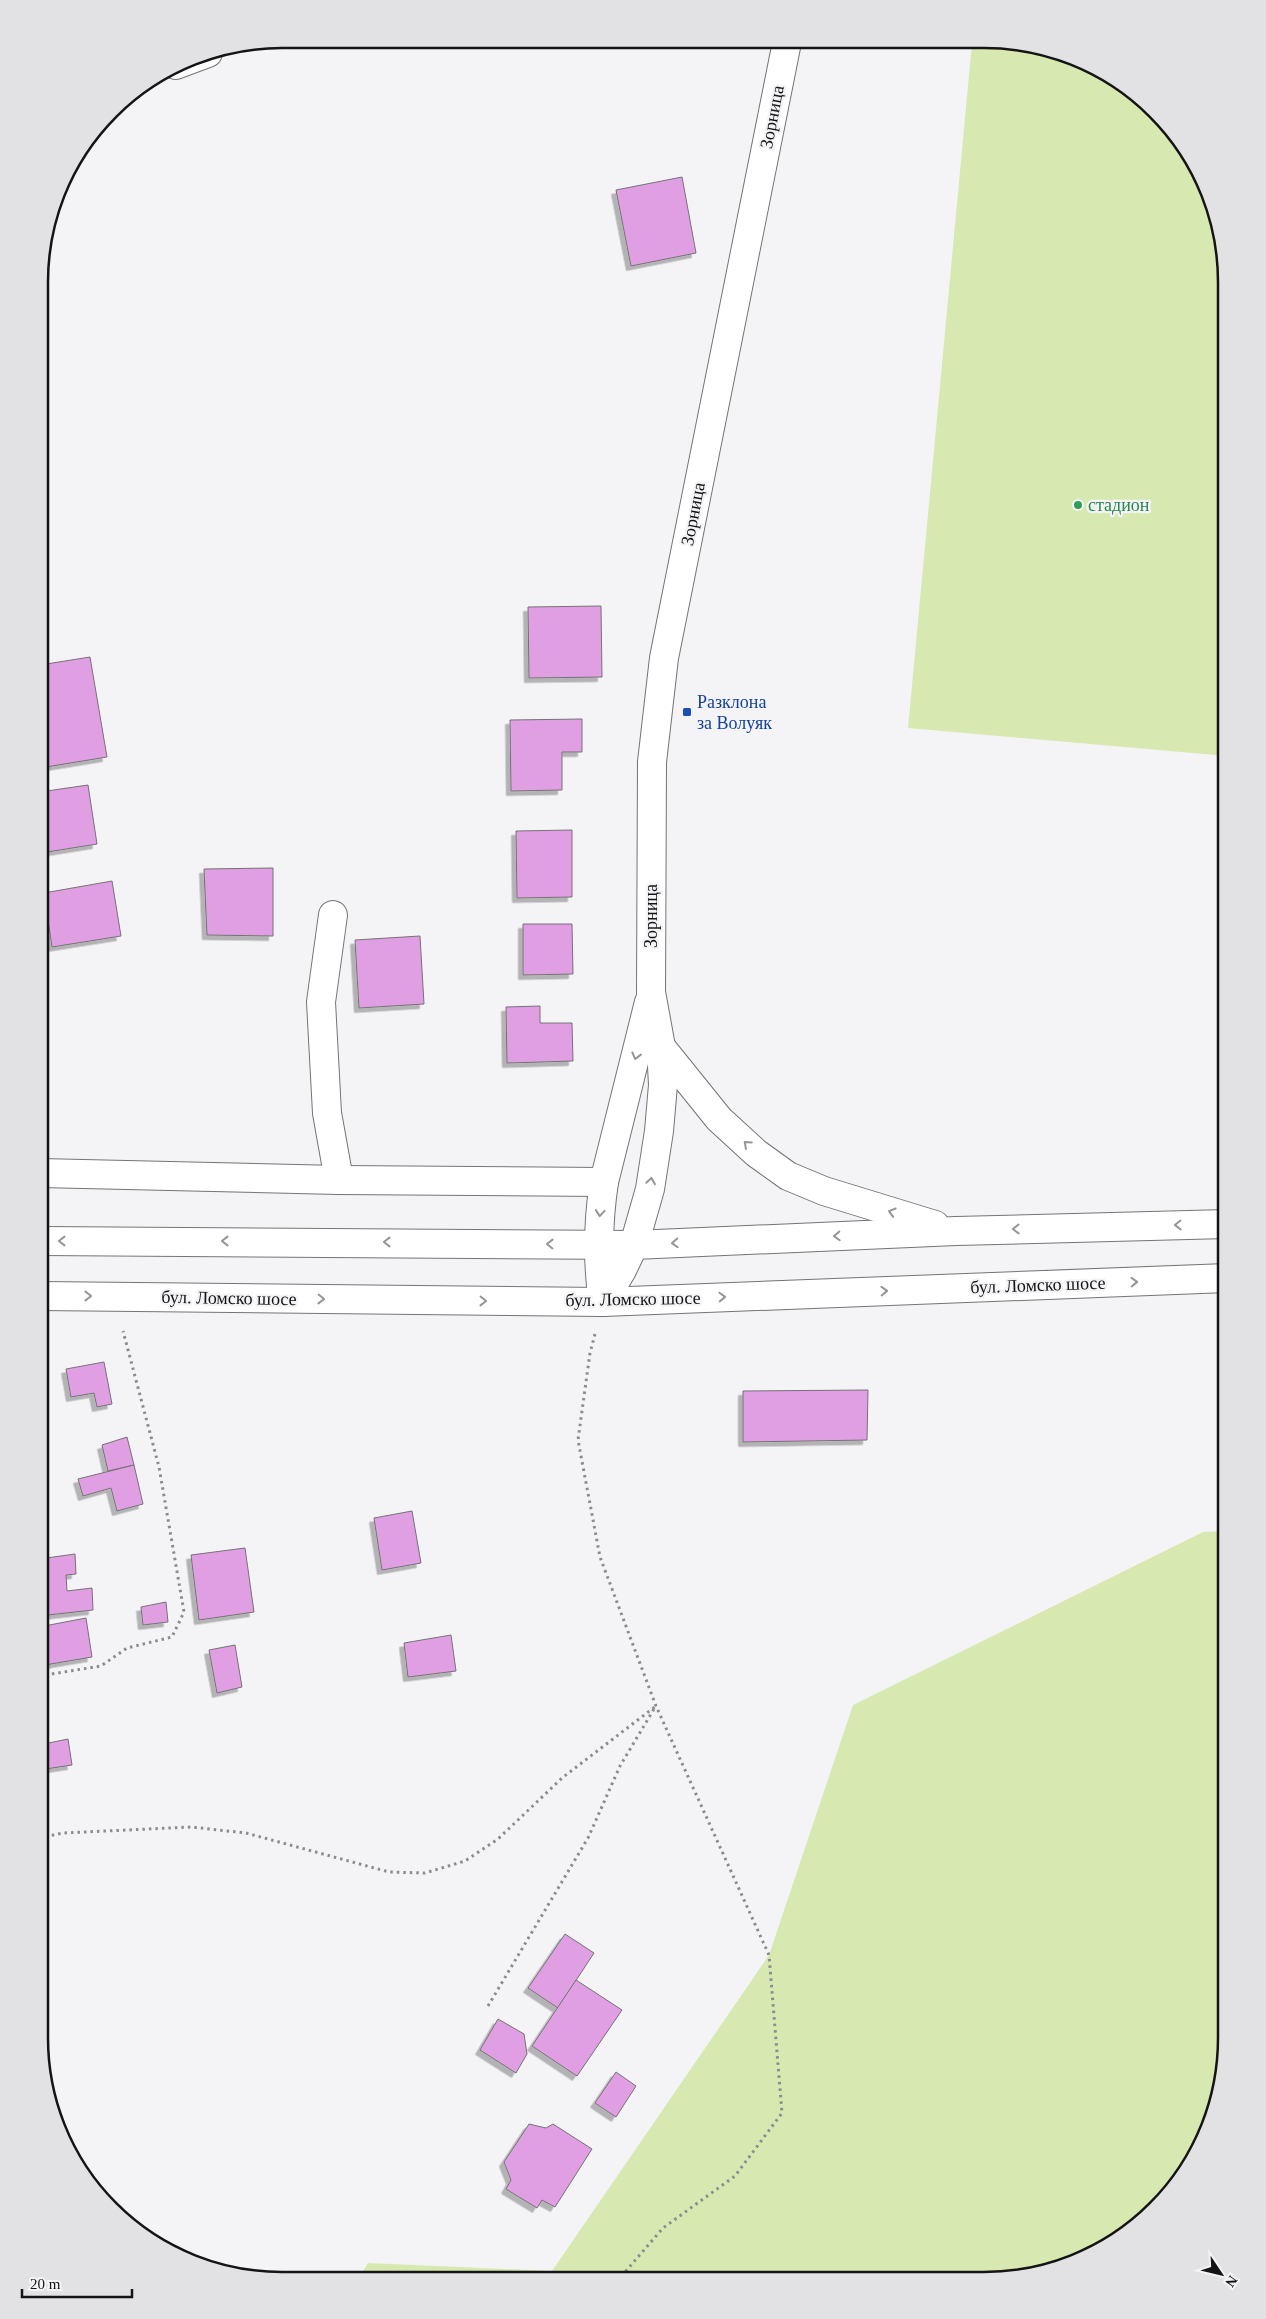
<svg xmlns="http://www.w3.org/2000/svg" width="1266" height="2319" font-family="Georgia,serif">
	<style>
		.green { fill: #d7e9b1 }
		.building { fill: #e09fe3; stroke: #747274; filter: url(#shadow) }
		.lines { fill: none; stroke-linecap: round; stroke-linejoin: round }
		.minor-casing { stroke: #747477; stroke-width: 30 }
		.tertiary-casing { stroke: #747477; stroke-width: 30 }
		.secondary-casing { stroke: #747477; stroke-width: 30 }
		.path { stroke: #8c8c8e; stroke-width: 3; stroke-dasharray: 2.5 4; stroke-linecap: butt }
		.minor { stroke: #fff; stroke-width: 28 }
		.tertiary { stroke: #fff; stroke-width: 28 }
		.secondary { stroke: #fff; stroke-width: 28 }
		.oneway { stroke: #959596 }
		.leisure-dot { fill: #2e9e5b; stroke: #f4f4f7; stroke-width: 2 }
		.transit-dot { fill: #1a4fb4; stroke: #f4f4f7; stroke-width: 2 }
		.labels { text-anchor: middle; stroke-width: 4.5; stroke-linejoin: round; paint-order: stroke }
		.street-label { font-size: 18px; fill: #141415; stroke: #f4f4f7 }
		.leisure-label { font-size: 18px; fill: #27864d; stroke: #f4f4f7; text-anchor: start }
		.transit-label { font-size: 18px; fill: #164399; stroke: #f4f4f7; text-anchor: start }
		.rim { fill: none; stroke: #141415; stroke-width: 2.5 }
	</style>
	<defs>
		<filter id="shadow"><feDropShadow dx="-4.5" dy="4.5" stdDeviation="0" flood-color="#0004"/></filter>
	</defs>
	<rect width="100%" height="100%" fill="#f4f4f7"/>
	<!-- green -->
	<g class="green">
		<path d="M 972,43 L 1031,43 L 1092,64 L 1144,99 L 1186,146 L 1214,203 L 1227,282 L 1227,756 L 908,728 Z"/>
		<path d="M 1227,1531 L 1227,2053 L 1209,2130 L 1177,2185 L 1132,2230 L 1063,2267 L 984,2280 L 359,2278 L 368,2263 L 552,2271 L 769,1955 L 853,1705 L 1203,1532 Z"/>
	</g>
	<!-- building -->
	<g class="building">
		<path d="M 682,177 L 696,253 L 631,266 L 616,190 Z"/>
		<path d="M 601,606 L 602,677 L 529,678 L 528,607 Z"/>
		<path d="M 90,657 L 107,757 L 40,768 L 40,665 Z"/>
		<path d="M 582,719 L 582,752 L 562,752 L 562,790 L 511,791 L 510,720 Z"/>
		<path d="M 88,785 L 97,844 L 41,853 L 40,792 Z"/>
		<path d="M 572,830 L 572,897 L 517,898 L 516,831 Z"/>
		<path d="M 273,868 L 273,936 L 207,935 L 204,869 Z"/>
		<path d="M 112,881 L 121,936 L 52,947 L 44,893 Z"/>
		<path d="M 523,924 L 572,924 L 573,974 L 523,975 Z"/>
		<path d="M 420,936 L 424,1004 L 359,1008 L 355,940 Z"/>
		<path d="M 540,1006 L 540,1023 L 572,1023 L 573,1061 L 507,1063 L 506,1007 Z"/>
		<path d="M 104,1362 L 112,1404 L 97,1407 L 94,1393 L 71,1397 L 66,1369 Z"/>
		<path d="M 868,1390 L 867,1440 L 743,1442 L 743,1391 Z"/>
		<path d="M 127,1437 L 134,1465 L 108,1471 L 102,1445 Z"/>
		<path d="M 134,1465 L 143,1504 L 117,1511 L 111,1488 L 83,1496 L 78,1479 Z"/>
		<path d="M 412,1511 L 421,1563 L 382,1570 L 374,1518 Z"/>
		<path d="M 245,1548 L 254,1612 L 199,1620 L 191,1555 Z"/>
		<path d="M 75,1554 L 76,1574 L 66,1575 L 67,1591 L 92,1588 L 93,1610 L 39,1616 L 39,1559 Z"/>
		<path d="M 166,1602 L 168,1622 L 143,1625 L 141,1607 Z"/>
		<path d="M 86,1618 L 92,1657 L 39,1666 L 39,1627 Z"/>
		<path d="M 451,1635 L 456,1671 L 408,1677 L 404,1643 Z"/>
		<path d="M 235,1645 L 242,1687 L 217,1693 L 209,1650 Z"/>
		<path d="M 68,1739 L 72,1765 L 39,1770 L 39,1745 Z"/>
		<path d="M 565,1934 L 594,1953 L 558,2008 L 528,1988 Z"/>
		<path d="M 576,1980 L 622,2010 L 577,2076 L 532,2046 Z"/>
		<path d="M 498,2019 L 524,2034 L 527,2054 L 516,2073 L 480,2050 Z"/>
		<path d="M 616,2072 L 636,2086 L 616,2117 L 595,2103 Z"/>
		<path d="M 529,2124 L 546,2128 L 553,2124 L 592,2149 L 555,2207 L 542,2200 L 537,2208 L 506,2189 L 511,2180 L 504,2162 Z"/>
	</g>
	<g class="lines">
		<defs>
			<g id="minor">
				<path d="M 176,65 L 208,53"/>
				<path d="M 333,915 L 321,1002 L 327,1113 L 339,1180"/>
				<path d="M 40,1173 L 339,1180 L 604,1182"/>
			</g>
			<g id="tertiary">
				<path d="M 603,1302 L 622,1270 L 634,1245 L 650,1189 L 659,1131 L 663,1085 L 661,1047 L 651,992 L 652,762 L 664,658 L 787,42"/>
				<path d="M 603,1302 C 597,1261 598,1222 604,1182 L 649,1002"/>
			</g>
			<g id="secondary">
				<path d="M 661,1047 L 719,1119 L 756,1153 L 788,1176 L 824,1191 L 935,1225"/>
				<path d="M 40,1241 L 634,1245 L 956,1231 L 1227,1224"/>
				<path d="M 40,1296 L 603,1302 L 1227,1278"/>
			</g>
		</defs>
		<!-- minor casing -->
		<use href="#minor" class="minor-casing"/>
		<!-- tertiary casing -->
		<use href="#tertiary" class="tertiary-casing"/>
		<!-- secondary casing -->
		<use href="#secondary" class="secondary-casing"/>
		<!-- path -->
		<g class="path">
			<path d="M 595,1334 L 590,1353 L 578,1440 L 600,1557 L 656,1706 L 769,1955 L 782,2113 L 735,2176 L 663,2228 L 619,2279"/>
			<path d="M 39,1676 L 101,1666 L 127,1648 L 172,1637 L 184,1612 L 159,1467 L 123,1331"/>
			<path d="M 39,1838 L 63,1833 L 191,1827 L 246,1833 L 389,1872 L 425,1873 L 465,1861 L 498,1839 L 562,1778 L 656,1706"/>
			<path d="M 488,2006 L 588,1838 L 620,1766 L 654,1709"/>
		</g>
		<!-- minor -->
		<use href="#minor" class="minor"/>
		<!-- tertiary -->
		<use href="#tertiary" class="tertiary"/>
		<!-- secondary -->
		<use href="#secondary" class="secondary"/>
	</g>
	<!-- one-way arrows -->
	<defs><path id="oneway-chevron" d="M-2-3.5L2.5 0L-2 3.5" fill="none" stroke-width="1.6" stroke-linecap="round" stroke-linejoin="round" transform="scale(1.25)"/></defs>
	<g class="oneway">
		<use href="#oneway-chevron" transform="translate(636 1056) rotate(104)"/>
		<use href="#oneway-chevron" transform="translate(747 1144) rotate(-138)"/>
		<use href="#oneway-chevron" transform="translate(651 1181) rotate(-81)"/>
		<use href="#oneway-chevron" transform="translate(892 1212) rotate(-163)"/>
		<use href="#oneway-chevron" transform="translate(600 1213) rotate(95)"/>
		<use href="#oneway-chevron" transform="translate(1178 1225) rotate(179)"/>
		<use href="#oneway-chevron" transform="translate(1016 1229) rotate(179)"/>
		<use href="#oneway-chevron" transform="translate(837 1236) rotate(177)"/>
		<use href="#oneway-chevron" transform="translate(62 1241) rotate(-180)"/>
		<use href="#oneway-chevron" transform="translate(225 1241) rotate(-180)"/>
		<use href="#oneway-chevron" transform="translate(387 1242) rotate(-180)"/>
		<use href="#oneway-chevron" transform="translate(675 1243) rotate(177)"/>
		<use href="#oneway-chevron" transform="translate(550 1244) rotate(-179)"/>
		<use href="#oneway-chevron" transform="translate(1134 1282) rotate(-2)"/>
		<use href="#oneway-chevron" transform="translate(884 1291) rotate(-2)"/>
		<use href="#oneway-chevron" transform="translate(88 1296)"/>
		<use href="#oneway-chevron" transform="translate(722 1297) rotate(-2)"/>
		<use href="#oneway-chevron" transform="translate(321 1299) rotate(1)"/>
		<use href="#oneway-chevron" transform="translate(483 1301) rotate(1)"/>
	</g>
	<!-- markers -->
	<circle class="leisure-dot" cx="1078" cy="505" r="5"/>
	<rect class="transit-dot" x="682" y="707" width="10" height="10" rx="2.5"/>
	<g class="labels">
		<!-- street labels -->
		<g class="street-label">
			<text transform="translate(772 117) rotate(-79)" y="6">Зорница</text>
			<text transform="translate(693 514) rotate(-79)" y="6">Зорница</text>
			<text transform="translate(651 916) rotate(-90)" y="6">Зорница</text>
			<text transform="translate(1038 1285) rotate(-2)" y="6">бул. Ломско шосе</text>
			<text transform="translate(229 1298) rotate(1)" y="6">бул. Ломско шосе</text>
			<text transform="translate(633 1299) rotate(-1)" y="6">бул. Ломско шосе</text>
		</g>
		<!-- leisure labels -->
		<g class="leisure-label">
			<text x="1088" y="511">стадион</text>
		</g>
		<!-- transit labels -->
		<g class="transit-label">
			<text x="697" y="708">Разклона<tspan x="697" dy="21">за Волуяк</tspan></text>
		</g>
	</g>
	<!-- crop -->
	<path d="M0 0H1266V2319H0ZM282 48H984A234 234 0 0 1 1218 282V2038A234 234 0 0 1 984 2272H282A234 234 0 0 1 48 2038V282A234 234 0 0 1 282 48Z" fill="#e2e2e5" fill-rule="evenodd"/>
	<path class="rim" d="M282 48H984A234 234 0 0 1 1218 282V2038A234 234 0 0 1 984 2272H282A234 234 0 0 1 48 2038V282A234 234 0 0 1 282 48Z"/>
	<!-- north arrow -->
	<g transform="translate(1221 2274) rotate(125)" stroke="#f4f4f7" stroke-width="4" paint-order="stroke">
	<path d="M0-4L9 19L0 12L-9 19Z" fill="#141415"/>
	<text y="-8" font-size="14" font-weight="bold" text-anchor="middle" fill="#141415">N</text>
	</g>
	<!-- scale -->
	<path d="M22 2289v8h110v-8" fill="none" stroke="#141415" stroke-width="2.5"/>
	<text x="30" y="2289" font-size="15" fill="#141415" stroke="#f4f4f7" stroke-width="4" paint-order="stroke">20 m</text>
</svg>
